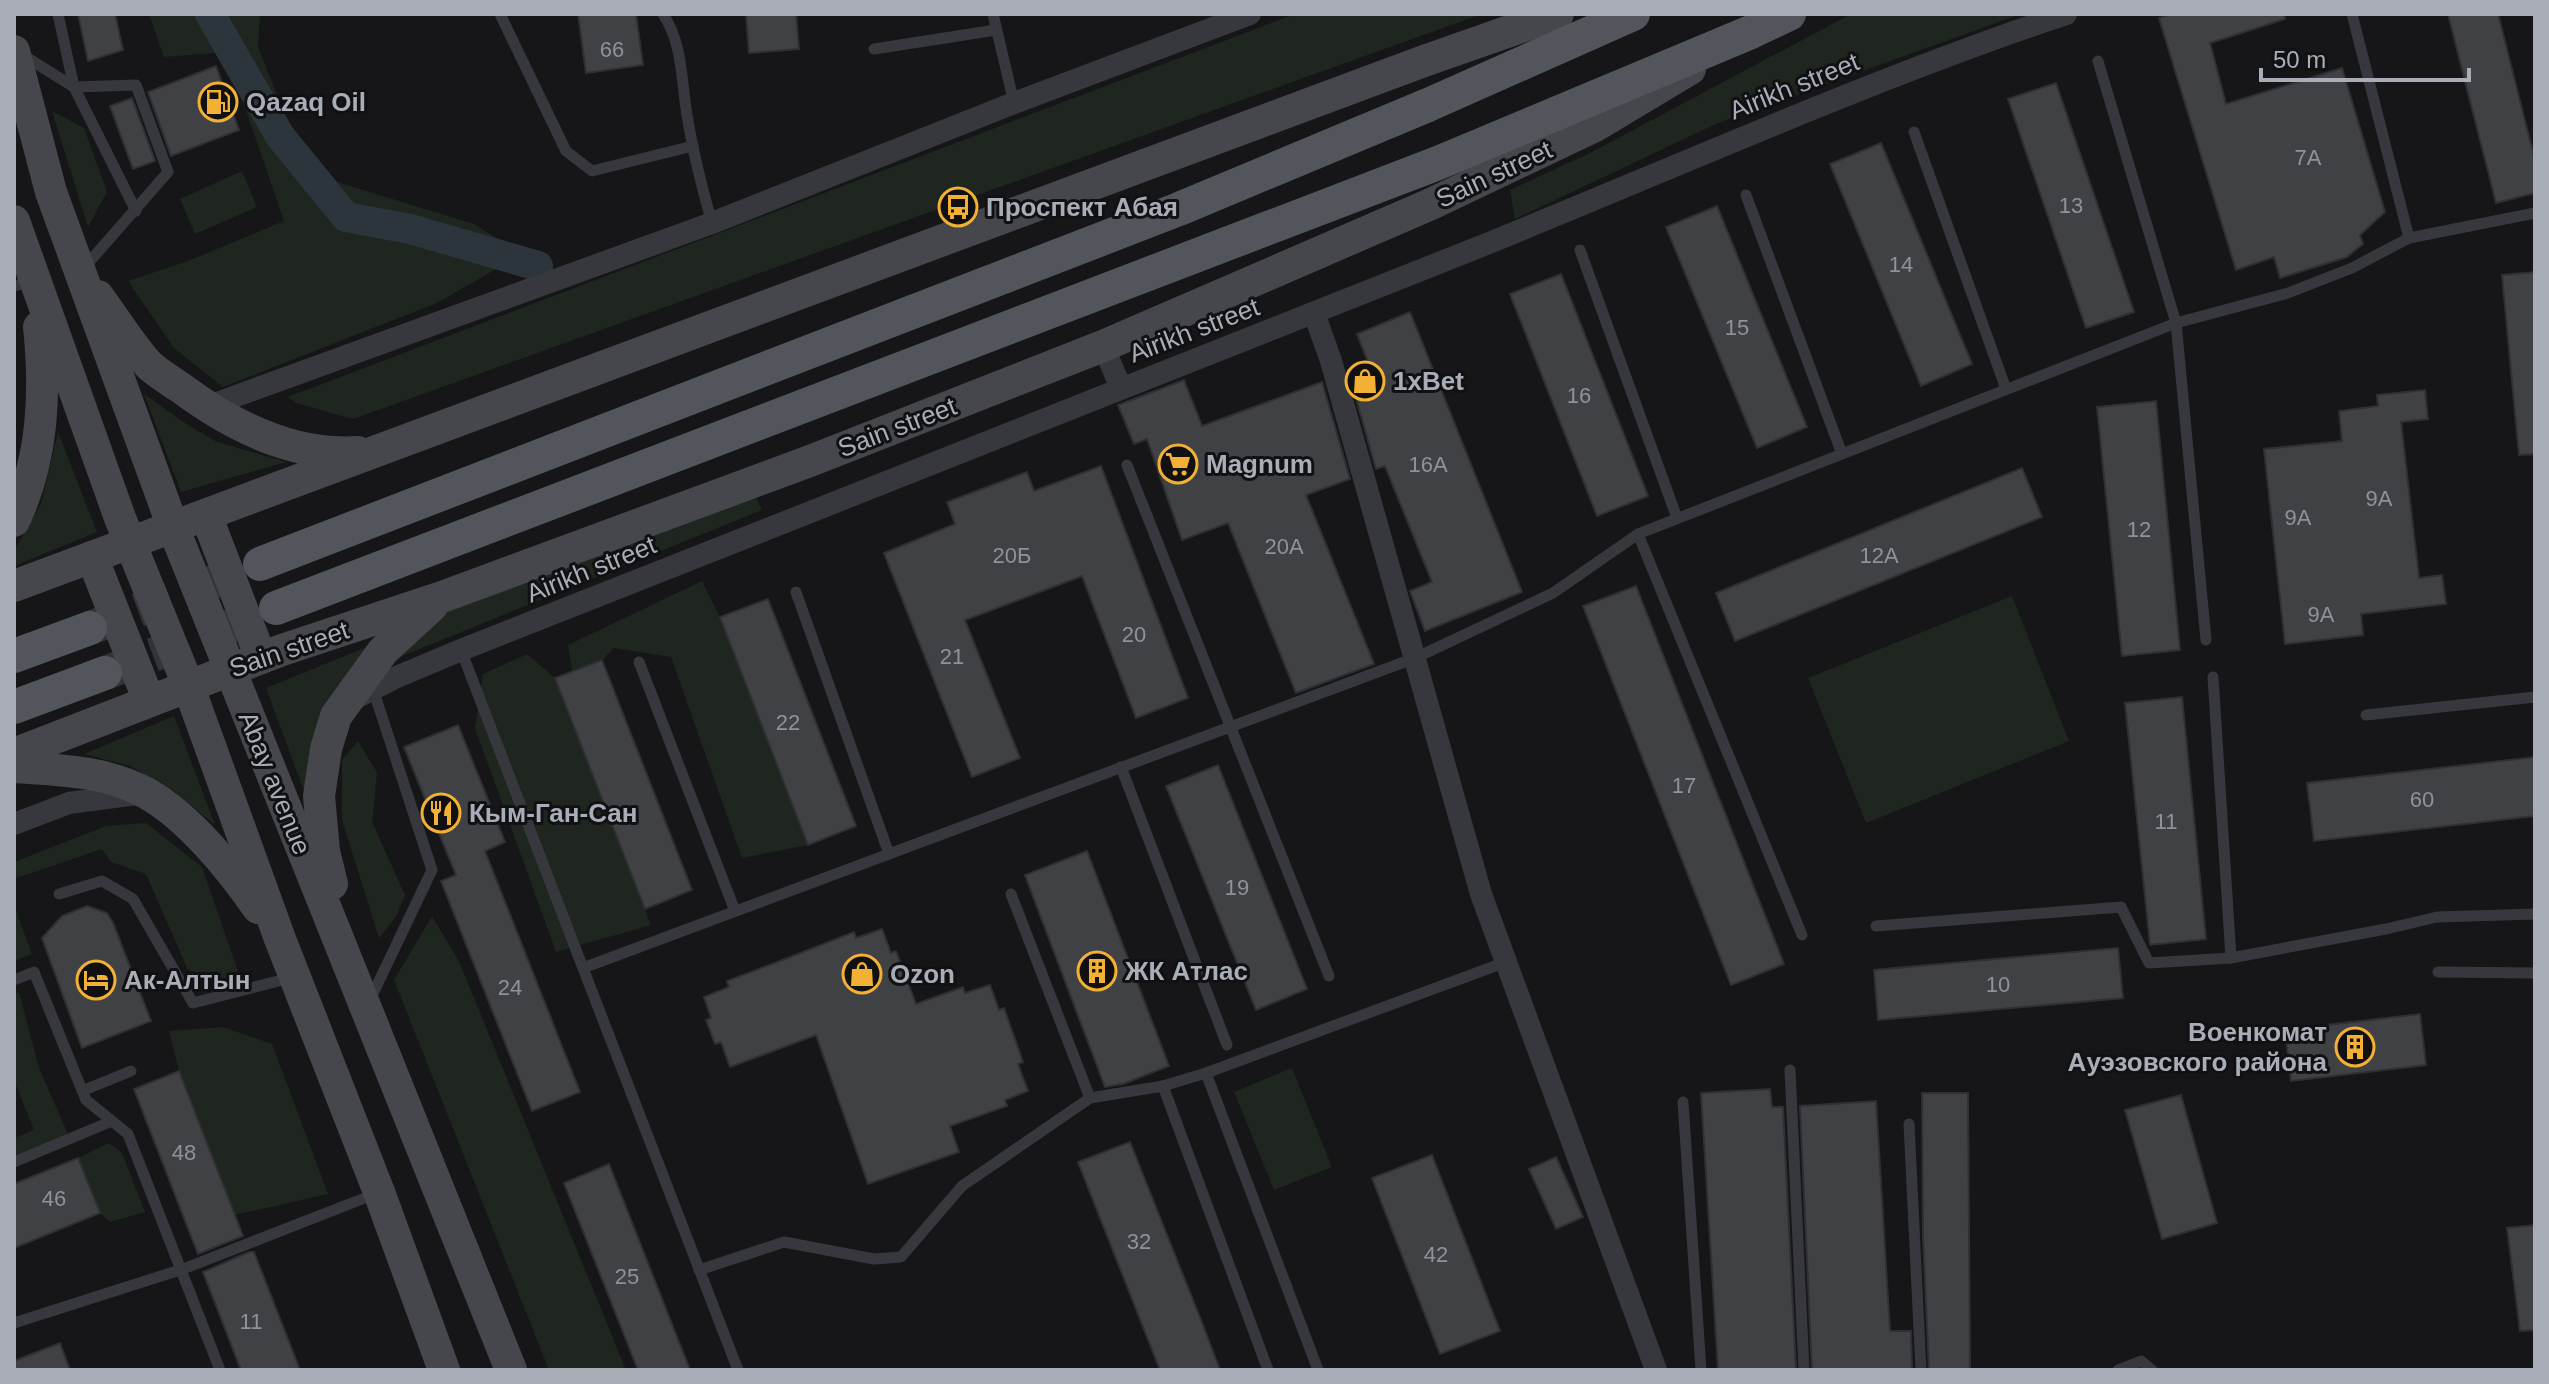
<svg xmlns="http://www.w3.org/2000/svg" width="2549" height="1384" font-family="Helvetica,sans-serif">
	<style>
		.green { fill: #1e261f }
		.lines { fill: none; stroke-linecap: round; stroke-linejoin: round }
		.canal { stroke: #2c353c; stroke-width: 30 }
		.building { fill: #404145; stroke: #303034; stroke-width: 2 }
		.primary-tunnel { stroke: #333438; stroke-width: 34; stroke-dasharray: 34 17; stroke-linecap: butt }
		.lane { stroke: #37383d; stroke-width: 11 }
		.street { stroke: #37383d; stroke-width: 22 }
		.secondary { stroke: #45474d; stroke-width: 32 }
		.primary { stroke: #53555c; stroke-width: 34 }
		.labels { text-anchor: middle; stroke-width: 6; stroke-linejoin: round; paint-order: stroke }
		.number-label { font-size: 22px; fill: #8e929b }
		.street-label { font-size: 26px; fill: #a8adb8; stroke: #111113 }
		.poi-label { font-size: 26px; font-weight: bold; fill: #a8adb8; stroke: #111113; text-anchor: start }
	</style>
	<rect width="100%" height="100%" fill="#161618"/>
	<!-- green -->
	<g class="green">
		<path d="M 149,14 L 260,14 L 258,47 L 308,173 L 474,224 L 522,254 L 437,303 L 223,387 L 174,348 L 128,281 L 188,261 L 284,221 L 226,52 L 164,57 Z"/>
		<path d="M 1295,14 L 1482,14 L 353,419 L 296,403 L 288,397 Z"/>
		<path d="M 1851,14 L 2021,14 L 1718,123 L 1515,219 L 1510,190 L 1592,152 Z"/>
		<path d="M 52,111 L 84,128 L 107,192 L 88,227 Z"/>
		<path d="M 242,171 L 257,207 L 195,234 L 180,199 Z"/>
		<path d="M 144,394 L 188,425 L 217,442 L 286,462 L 181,492 Z"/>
		<path d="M 58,432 L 97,532 L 14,566 L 14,551 L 41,504 Z"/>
		<path d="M 755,495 L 762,510 L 395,659 L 452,607 Z"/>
		<path d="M 702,581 L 720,617 L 808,845 L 742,858 L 671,657 L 614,648 L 602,660 L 572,671 L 568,645 Z"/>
		<path d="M 2012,596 L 2069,741 L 1866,823 L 1808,678 Z"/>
		<path d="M 379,642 L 310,807 L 266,688 Z"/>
		<path d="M 527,654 L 555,678 L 651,925 L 556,952 L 475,728 L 483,674 Z"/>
		<path d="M 174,716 L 215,825 L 175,792 L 130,766 L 84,754 Z"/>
		<path d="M 358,741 L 377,773 L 372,822 L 405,895 L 396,917 L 379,938 L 342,820 L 342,760 Z"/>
		<path d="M 146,823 L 202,867 L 242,983 L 188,970 L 146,874 L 111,862 L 102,849 L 14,879 L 14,862 L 106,826 Z"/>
		<path d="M 14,906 L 32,954 L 14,961 Z"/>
		<path d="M 432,916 L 459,961 L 626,1370 L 549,1370 L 394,980 Z"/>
		<path d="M 19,992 L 39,1068 L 68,1134 L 14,1156 L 14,1138 L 34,1130 L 14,1080 L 14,994 Z"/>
		<path d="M 223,1027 L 272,1044 L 328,1194 L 235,1215 L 179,1071 L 169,1031 Z"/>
		<path d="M 1292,1068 L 1332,1167 L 1274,1190 L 1234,1092 Z"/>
		<path d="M 109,1143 L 122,1153 L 145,1212 L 110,1222 L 100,1213 L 78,1158 Z"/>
	</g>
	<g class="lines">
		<!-- canal -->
		<path class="canal" d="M 210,14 L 280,136 L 346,217 L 410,229 L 538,266"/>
	</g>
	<!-- building -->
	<g class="building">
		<path d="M 78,14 L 115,14 L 123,50 L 88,61 Z"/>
		<path d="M 578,14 L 636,14 L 643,65 L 586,73 Z"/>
		<path d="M 746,14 L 796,14 L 799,49 L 749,53 Z"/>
		<path d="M 2170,14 L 2284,14 L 2285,19 L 2210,43 L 2226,104 L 2342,68 L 2385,212 L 2360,235 L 2363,244 L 2347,257 L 2280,278 L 2274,257 L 2236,270 L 2159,18 Z"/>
		<path d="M 2448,14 L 2498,14 L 2535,160 L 2535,193 L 2496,203 Z"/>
		<path d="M 216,66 L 239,130 L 171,156 L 148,92 Z"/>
		<path d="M 2056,83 L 2134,312 L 2086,328 L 2008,99 Z"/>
		<path d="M 132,98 L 155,161 L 133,169 L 110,106 Z"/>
		<path d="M 1881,143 L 1972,364 L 1921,386 L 1830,164 Z"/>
		<path d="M 1717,206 L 1807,427 L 1757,448 L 1666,227 Z"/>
		<path d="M 2535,272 L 2535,454 L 2519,455 L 2502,275 Z"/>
		<path d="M 1561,274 L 1648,496 L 1597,516 L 1510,294 Z"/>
		<path d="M 1410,312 L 1522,592 L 1425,631 L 1410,591 L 1432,582 L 1385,466 L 1376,469 L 1348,370 L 1368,362 L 1357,334 Z"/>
		<path d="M 1184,380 L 1202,426 L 1322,382 L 1350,479 L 1306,495 L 1374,664 L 1296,693 L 1228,523 L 1182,540 L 1147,439 L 1134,444 L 1118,405 Z"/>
		<path d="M 2425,390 L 2428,419 L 2401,422 L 2419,578 L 2442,575 L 2446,604 L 2361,614 L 2363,635 L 2285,644 L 2264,449 L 2342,441 L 2339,411 L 2378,406 L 2377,395 Z"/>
		<path d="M 2156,401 L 2180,650 L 2122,656 L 2097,407 Z"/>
		<path d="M 1101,466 L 1188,698 L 1136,718 L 1082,576 L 965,620 L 1020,758 L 972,777 L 884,553 L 955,524 L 947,502 L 1027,472 L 1034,491 Z"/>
		<path d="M 2022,468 L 2042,517 L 1735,641 L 1716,593 Z"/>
		<path d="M 1636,586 L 1784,964 L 1731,985 L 1583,606 Z"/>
		<path d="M 768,599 L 856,826 L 808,845 L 720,617 Z"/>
		<path d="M 602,660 L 692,890 L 645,909 L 555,678 Z"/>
		<path d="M 2182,697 L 2206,939 L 2150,945 L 2125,703 Z"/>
		<path d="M 458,725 L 505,842 L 485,851 L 580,1092 L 532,1111 L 441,881 L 456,875 L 404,747 Z"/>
		<path d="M 2535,757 L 2535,816 L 2314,841 L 2307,783 Z"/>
		<path d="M 1218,765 L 1307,989 L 1256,1010 L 1166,786 Z"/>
		<path d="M 1087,851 L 1169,1066 L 1123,1084 L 1105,1087 L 1025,875 Z"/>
		<path d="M 87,906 L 107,913 L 113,923 L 151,1021 L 82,1048 L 42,938 L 62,916 Z"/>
		<path d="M 882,929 L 891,953 L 896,951 L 916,1004 L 963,987 L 965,993 L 990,985 L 999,1010 L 1004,1008 L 1023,1062 L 1018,1064 L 1028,1091 L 1005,1100 L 1007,1106 L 950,1126 L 959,1152 L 868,1184 L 816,1035 L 730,1067 L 721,1042 L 715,1044 L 706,1020 L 711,1018 L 704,997 L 729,987 L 727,981 L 780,961 L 854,932 L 856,938 Z"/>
		<path d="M 2118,948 L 2123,998 L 1878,1020 L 1874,970 Z"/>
		<path d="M 2420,1014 L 2426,1065 L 2291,1081 L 2285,1030 Z"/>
		<path d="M 179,1071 L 243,1236 L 198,1254 L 134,1089 Z"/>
		<path d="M 1770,1089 L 1772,1107 L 1783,1107 L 1796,1370 L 1718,1370 L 1701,1093 Z"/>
		<path d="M 1922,1093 L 1968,1093 L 1970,1370 L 1929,1370 L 1923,1237 Z"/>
		<path d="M 2181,1095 L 2217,1223 L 2162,1239 L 2125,1110 Z"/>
		<path d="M 1876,1101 L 1890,1331 L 1911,1331 L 1912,1370 L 1812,1370 L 1800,1106 Z"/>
		<path d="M 1130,1142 L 1201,1320 L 1220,1370 L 1160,1370 L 1078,1162 Z"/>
		<path d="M 1432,1155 L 1500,1331 L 1440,1354 L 1372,1178 Z"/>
		<path d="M 1556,1157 L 1583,1217 L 1556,1229 L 1529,1169 Z"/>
		<path d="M 78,1158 L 100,1213 L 14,1248 L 14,1184 Z"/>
		<path d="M 609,1164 L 690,1370 L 638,1370 L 564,1183 Z"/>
		<path d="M 2535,1225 L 2535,1330 L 2520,1331 L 2507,1228 Z"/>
		<path d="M 249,1252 L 254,1252 L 300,1370 L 241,1370 L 203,1272 Z"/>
		<path d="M 60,1343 L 70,1370 L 14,1370 L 14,1361 Z"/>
	</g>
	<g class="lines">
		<!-- primary-tunnel -->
		<g class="primary-tunnel">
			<path d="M 90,628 L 226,577"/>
			<path d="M 105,673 L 243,621"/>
		</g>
		<!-- lane -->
		<g class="lane">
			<path d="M 58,14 L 74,87 L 136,211"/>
			<path d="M 500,14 L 566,151 L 592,171 L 693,146"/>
			<path d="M 663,14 C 683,44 681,80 687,115 C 693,152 702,188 712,223"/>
			<path d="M 993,14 L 1014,103"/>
			<path d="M 2352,14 L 2409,238"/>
			<path d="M 874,49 L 996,30"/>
			<path d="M 21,54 L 74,87 L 136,85 L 168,172 L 83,269"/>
			<path d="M 2098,61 L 2176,323 L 2206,640"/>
			<path d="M 1914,132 L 2006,389"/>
			<path d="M 1746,195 L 1842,454"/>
			<path d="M 1580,250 L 1677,518"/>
			<path d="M 14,286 L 33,281"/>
			<path d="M 1127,465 L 1329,976"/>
			<path d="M 1638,534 L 1802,935"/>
			<path d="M 796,592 L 889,854"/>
			<path d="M 461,650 L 583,968"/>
			<path d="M 639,662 L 735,911"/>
			<path d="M 2213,677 L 2231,958"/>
			<path d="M 2366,715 L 2535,697"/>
			<path d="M 1121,767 L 1227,1045"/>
			<path d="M 59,894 L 102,881 L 133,899 L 193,1003 L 294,977"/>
			<path d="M 1011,894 L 1090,1098"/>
			<path d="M 1876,926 L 2121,907 L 2149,963 L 2231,958 L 2386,929 L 2437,917 L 2535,914"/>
			<path d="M 2438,972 L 2535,973"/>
			<path d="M 14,980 L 34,972 L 86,1100 L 128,1134 L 220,1370"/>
			<path d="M 369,1002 L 432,870 L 373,689"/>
			<path d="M 1790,1070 L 1804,1370"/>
			<path d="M 1206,1073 L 1318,1370"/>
			<path d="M 1163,1086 L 1268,1370"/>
			<path d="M 82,1091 L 131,1071"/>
			<path d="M 1683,1102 L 1701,1370"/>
			<path d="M 1909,1124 L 1921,1370"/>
			<path d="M 14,1162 L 112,1121"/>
			<path d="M 699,1270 L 784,1242 L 874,1259 L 901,1257 L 962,1186 L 1090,1098 L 1163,1086 L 1206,1073 L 1506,962"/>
			<path d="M 14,1323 L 183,1269 L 375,1194"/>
			<path d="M 738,1370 L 583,968 L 1415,658 L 1553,593 L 1638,534 L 2176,323 L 2288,293 L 2352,268 L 2409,238 L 2535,213"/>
			<path d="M 2118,1370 L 2141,1361 L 2152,1370"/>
		</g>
		<!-- street -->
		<g class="street">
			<path d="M 1314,313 L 1331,361 L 1481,894 L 1656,1370"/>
			<path d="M 1103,346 L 1121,388"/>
			<path d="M 206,407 L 712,223 L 1014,103 L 1250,14"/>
			<path d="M 352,700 L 399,676 L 461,650 C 797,517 1134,385 1469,251 C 1668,171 1863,82 2066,14"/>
			<path d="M 14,824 L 69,803 L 144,793"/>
		</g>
		<!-- secondary -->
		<g class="secondary">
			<path d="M 14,51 L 51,192 L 173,527 L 511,1370"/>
			<path d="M 14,221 L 120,518 L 188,685 L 280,939 L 379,1192 L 444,1370"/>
			<path d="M 98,296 C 113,316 134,350 150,366 C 159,374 171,381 181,388 C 232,426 293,457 358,452"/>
			<path d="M 206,515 L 261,658"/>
			<path d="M 14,521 C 43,460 46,393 39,327"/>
			<path d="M 92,557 L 149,701"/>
			<path d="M 14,586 L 1424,61 L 1558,14"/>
			<path d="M 14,754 L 282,650 L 442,597 L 810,461 L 1103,346 L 1431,204 L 1595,126 L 1690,69"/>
			<path d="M 14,767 C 59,770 106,771 146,793 C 188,816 231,869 258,908"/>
			<path d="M 332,884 L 324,851 L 319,796 L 326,749 L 336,716 L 383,651 L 432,606"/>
		</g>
		<!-- primary -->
		<g class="primary">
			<path d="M 260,564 L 1179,209 L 1428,105 L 1633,14"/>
			<path d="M 276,608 L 1438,163 L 1751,32 L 1789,14"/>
			<path d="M 14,656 L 90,628"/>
			<path d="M 14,707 L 105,673"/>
		</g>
	</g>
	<!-- icons -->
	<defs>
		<symbol id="fuel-ring" viewBox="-11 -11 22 22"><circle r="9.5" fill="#111113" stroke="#f2b134" stroke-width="1.5"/><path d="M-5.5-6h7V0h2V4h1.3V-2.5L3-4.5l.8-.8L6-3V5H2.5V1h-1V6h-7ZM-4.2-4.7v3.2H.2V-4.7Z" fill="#f2b134"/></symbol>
		<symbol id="bus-ring" viewBox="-11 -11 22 22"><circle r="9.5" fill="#111113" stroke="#f2b134" stroke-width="1.5"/><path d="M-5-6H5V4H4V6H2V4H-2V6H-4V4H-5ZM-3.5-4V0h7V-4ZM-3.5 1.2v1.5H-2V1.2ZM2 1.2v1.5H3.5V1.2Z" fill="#f2b134"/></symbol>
		<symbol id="shop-ring" viewBox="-11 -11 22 22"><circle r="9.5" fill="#111113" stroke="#f2b134" stroke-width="1.5"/><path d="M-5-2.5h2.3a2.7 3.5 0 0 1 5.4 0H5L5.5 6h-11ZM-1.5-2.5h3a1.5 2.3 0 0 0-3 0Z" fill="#f2b134"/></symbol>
		<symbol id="supermarket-ring" viewBox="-11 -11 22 22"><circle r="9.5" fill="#111113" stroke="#f2b134" stroke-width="1.5"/><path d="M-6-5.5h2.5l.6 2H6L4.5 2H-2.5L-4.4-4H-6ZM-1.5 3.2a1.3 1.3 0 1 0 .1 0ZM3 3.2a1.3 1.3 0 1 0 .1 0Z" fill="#f2b134"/></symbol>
		<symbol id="restaurant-ring" viewBox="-11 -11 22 22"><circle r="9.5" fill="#111113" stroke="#f2b134" stroke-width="1.5"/><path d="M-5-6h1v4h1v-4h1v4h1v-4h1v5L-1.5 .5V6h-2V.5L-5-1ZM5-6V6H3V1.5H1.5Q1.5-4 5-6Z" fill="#f2b134"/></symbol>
		<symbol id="building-ring" viewBox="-11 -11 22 22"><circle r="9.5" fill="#111113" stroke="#f2b134" stroke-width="1.5"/><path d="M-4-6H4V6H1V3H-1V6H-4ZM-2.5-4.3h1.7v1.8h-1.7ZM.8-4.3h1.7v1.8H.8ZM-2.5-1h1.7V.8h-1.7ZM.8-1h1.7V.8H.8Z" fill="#f2b134"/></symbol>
		<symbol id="hotel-ring" viewBox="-11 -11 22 22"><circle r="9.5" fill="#111113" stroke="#f2b134" stroke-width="1.5"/><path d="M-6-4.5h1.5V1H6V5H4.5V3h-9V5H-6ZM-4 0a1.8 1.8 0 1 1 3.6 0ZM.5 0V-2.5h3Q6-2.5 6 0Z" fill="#f2b134"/></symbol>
	</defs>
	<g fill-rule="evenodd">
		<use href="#fuel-ring" x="196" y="80" width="44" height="44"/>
		<use href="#bus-ring" x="936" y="185" width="44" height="44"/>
		<use href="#shop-ring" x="1343" y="359" width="44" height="44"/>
		<use href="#supermarket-ring" x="1156" y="442" width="44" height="44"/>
		<use href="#restaurant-ring" x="419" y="791" width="44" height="44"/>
		<use href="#building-ring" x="1075" y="949" width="44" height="44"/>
		<use href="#shop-ring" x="840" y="952" width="44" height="44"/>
		<use href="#hotel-ring" x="74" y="958" width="44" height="44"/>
		<use href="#building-ring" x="2333" y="1025" width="44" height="44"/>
	</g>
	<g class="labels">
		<!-- number labels -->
		<g class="number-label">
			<text x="612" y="57">66</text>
			<text x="2308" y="165">7А</text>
			<text x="2071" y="213">13</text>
			<text x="1901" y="272">14</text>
			<text x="1737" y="335">15</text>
			<text x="1579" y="403">16</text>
			<text x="1428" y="472">16А</text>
			<text x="2379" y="506">9А</text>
			<text x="2298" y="525">9А</text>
			<text x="2139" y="537">12</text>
			<text x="1284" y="554">20А</text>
			<text x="1012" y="563">20Б</text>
			<text x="1879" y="563">12А</text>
			<text x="2321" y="622">9А</text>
			<text x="1134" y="642">20</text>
			<text x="952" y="664">21</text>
			<text x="788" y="730">22</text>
			<text x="1684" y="793">17</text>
			<text x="2422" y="807">60</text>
			<text x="2166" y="829">11</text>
			<text x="1237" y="895">19</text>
			<text x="1998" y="992">10</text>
			<text x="510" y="995">24</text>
			<text x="184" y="1160">48</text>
			<text x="54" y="1206">46</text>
			<text x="1139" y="1249">32</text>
			<text x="1436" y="1262">42</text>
			<text x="627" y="1284">25</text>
			<text x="251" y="1329">11</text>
		</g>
		<!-- street labels -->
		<g class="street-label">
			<text transform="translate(1794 86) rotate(-22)" y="9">Airikh street</text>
			<text transform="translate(1494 174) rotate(-25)" y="9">Sain street</text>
			<text transform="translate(1194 330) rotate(-21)" y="9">Airikh street</text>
			<text transform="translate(897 427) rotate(-21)" y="9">Sain street</text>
			<text transform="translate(591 569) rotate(-22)" y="9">Airikh street</text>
			<text transform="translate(289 649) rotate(-19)" y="9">Sain street</text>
			<text transform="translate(275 783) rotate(68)" y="9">Abay avenue</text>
		</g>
		<!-- poi labels -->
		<g class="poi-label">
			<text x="246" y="111">Qazaq Oil</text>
			<text x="986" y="216">Проспект Абая</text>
			<text x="1393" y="390">1xBet</text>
			<text x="1206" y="473">Magnum</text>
			<text x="469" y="822">Кым-Ган-Сан</text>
			<text x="1125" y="980">ЖК Атлас</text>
			<text x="890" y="983">Ozon</text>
			<text x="124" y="989">Ак-Алтын</text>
			<text x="2327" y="1041" text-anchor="end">Военкомат<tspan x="2327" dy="30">Ауэзовского района</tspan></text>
		</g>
	</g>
	<!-- border -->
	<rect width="2549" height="1384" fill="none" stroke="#a8adb8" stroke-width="32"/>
	<!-- scale -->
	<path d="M2261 68v12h208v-12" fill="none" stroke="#a8adb8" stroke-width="4"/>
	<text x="2273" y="68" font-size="24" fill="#a8adb8" stroke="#111113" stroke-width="6" paint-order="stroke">50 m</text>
</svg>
